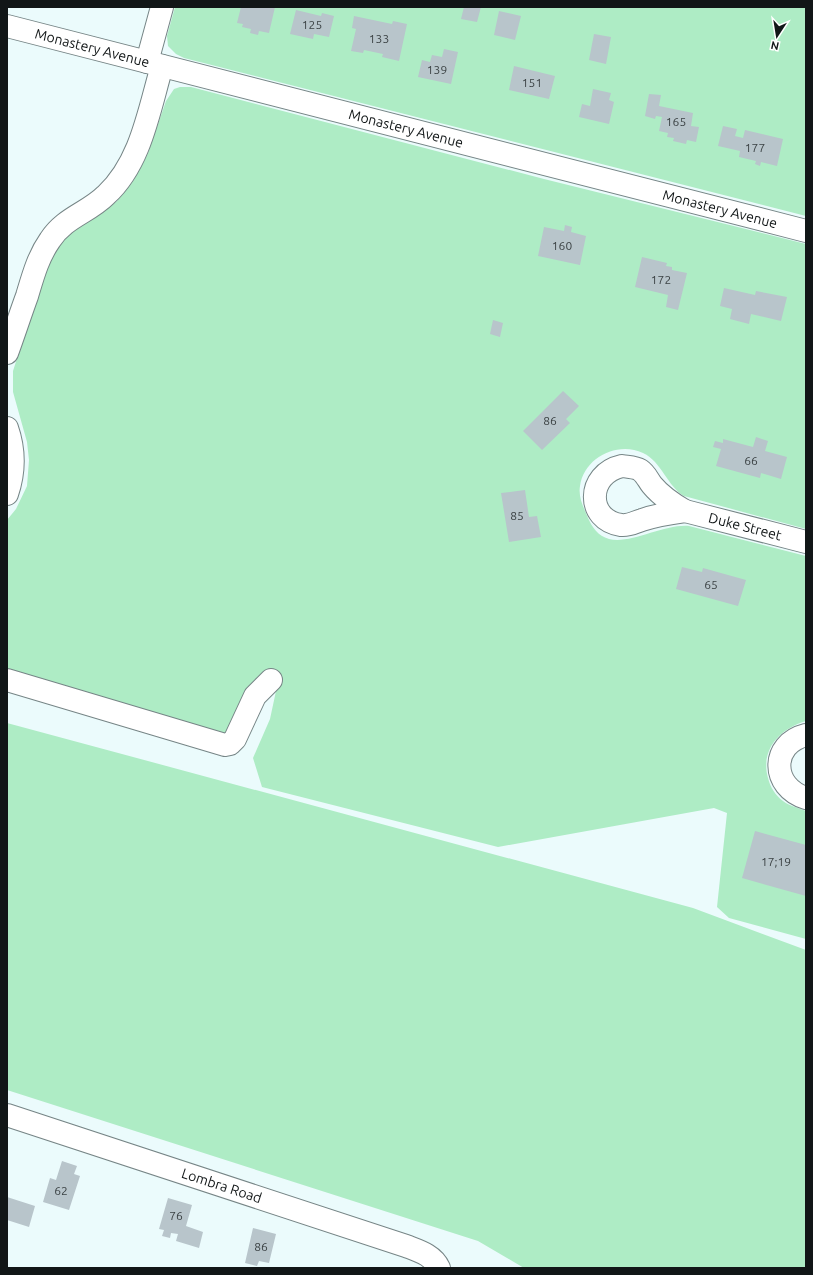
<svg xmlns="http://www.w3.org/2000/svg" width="813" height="1275" font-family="Ubuntu,sans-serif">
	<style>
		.green { fill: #aeecc5 }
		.building { fill: #b8c5cb }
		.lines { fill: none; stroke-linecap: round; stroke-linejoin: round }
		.minor-casing { stroke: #768586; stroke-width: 24 }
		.minor { stroke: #fff; stroke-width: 22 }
		.labels { text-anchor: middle; stroke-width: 4; stroke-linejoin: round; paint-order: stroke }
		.number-label { font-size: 12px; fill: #3b4244 }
		.street-label { font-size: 14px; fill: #111617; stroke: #fff }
	</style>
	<rect width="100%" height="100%" fill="#ebfbfc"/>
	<!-- green -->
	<g class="green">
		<path d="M 175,7 L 806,7 L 806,216 L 184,58 L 176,54 L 168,46 L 167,36 Z"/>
		<path d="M 180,87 L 191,87 L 544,179 L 806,244 L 806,529 L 684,496 C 667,486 662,462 643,453 C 617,441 584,458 580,486 C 578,498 584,508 588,518 C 592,527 598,536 609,539 C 629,545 664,524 689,526 L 806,556 L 806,721 C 780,729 760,749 768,778 C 770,787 776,796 783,801 C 789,806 799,808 806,811 L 806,939 L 729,918 L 717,907 L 727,813 L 714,808 L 498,847 L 262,787 L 253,758 L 270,719 L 279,677 L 237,717 L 226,733 L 217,736 L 7,672 L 7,520 L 16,509 L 27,486 L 29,460 L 27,442 L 13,392 L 13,371 L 46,267 L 52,252 L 76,227 L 99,215 L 117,201 L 133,181 L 148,153 L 166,101 L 174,89 Z"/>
		<path d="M 7,723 L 693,908 L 806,950 L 806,1268 L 524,1268 L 478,1241 L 7,1090 Z"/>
	</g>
	<!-- building -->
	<g class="building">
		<path d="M 241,7 L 275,7 L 269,33 L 259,31 L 258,35 L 250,33 L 251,29 L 242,27 L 243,24 L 237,23 Z"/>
		<path d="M 464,7 L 481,7 L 477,22 L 461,19 Z"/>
		<path d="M 296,10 L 321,16 L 322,13 L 334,16 L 329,37 L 314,34 L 313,39 L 290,34 Z"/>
		<path d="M 499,11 L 521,16 L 515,40 L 494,35 Z"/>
		<path d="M 354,16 L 392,24 L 393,21 L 407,24 L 399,61 L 382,57 L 383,54 L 364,50 L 363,53 L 351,51 L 356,29 L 352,28 Z"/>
		<path d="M 594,34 L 611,37 L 606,64 L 589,60 Z"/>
		<path d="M 444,49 L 458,52 L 451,84 L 418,77 L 422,60 L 430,62 L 432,55 L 442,57 Z"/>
		<path d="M 514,66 L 555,76 L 549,99 L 509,90 Z"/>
		<path d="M 593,89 L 611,93 L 609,100 L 614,102 L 609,124 L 579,117 L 582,104 L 590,106 Z"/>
		<path d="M 649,94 L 661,95 L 659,106 L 693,113 L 691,126 L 699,127 L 696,142 L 687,140 L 686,144 L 673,141 L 674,138 L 667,137 L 668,133 L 659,131 L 662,117 L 656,116 L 655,119 L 645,116 Z"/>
		<path d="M 723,126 L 737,129 L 735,136 L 743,138 L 745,130 L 783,139 L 777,166 L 761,162 L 760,166 L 755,164 L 756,161 L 739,157 L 740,151 L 718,146 Z"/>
		<path d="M 565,225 L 572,227 L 571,232 L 586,236 L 580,265 L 538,256 L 544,227 L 564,231 Z"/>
		<path d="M 642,257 L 667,263 L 666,266 L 672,267 L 672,270 L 687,273 L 678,310 L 666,307 L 668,295 L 635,287 Z"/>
		<path d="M 724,288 L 755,295 L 756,291 L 787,297 L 781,321 L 751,314 L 749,324 L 730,319 L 732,309 L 720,306 Z"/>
		<path d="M 493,320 L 503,323 L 500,337 L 490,334 Z"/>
		<path d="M 563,391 L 579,406 L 566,419 L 570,423 L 542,450 L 523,431 Z"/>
		<path d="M 756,437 L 768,441 L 765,451 L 787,457 L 781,479 L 761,473 L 760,478 L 716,466 L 721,449 L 713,447 L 715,441 L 723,443 L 723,439 L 753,447 Z"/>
		<path d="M 525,490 L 529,517 L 537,516 L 541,537 L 509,542 L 501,493 Z"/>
		<path d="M 682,567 L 702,572 L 703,568 L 746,580 L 738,606 L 676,589 Z"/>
		<path d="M 755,831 L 806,845 L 806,896 L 742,878 Z"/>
		<path d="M 62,1161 L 77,1166 L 74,1174 L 80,1176 L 69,1210 L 43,1202 L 50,1178 L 56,1180 Z"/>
		<path d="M 7,1197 L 35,1206 L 29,1227 L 7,1220 Z"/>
		<path d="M 168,1198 L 192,1205 L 186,1226 L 203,1232 L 199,1248 L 176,1241 L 178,1234 L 171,1233 L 170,1238 L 162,1236 L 164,1230 L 159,1229 Z"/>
		<path d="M 253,1228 L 276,1234 L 269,1263 L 259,1261 L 257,1266 L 245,1263 Z"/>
	</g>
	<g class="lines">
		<defs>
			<g id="minor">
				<path id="s1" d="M 7,26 L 806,231"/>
				<path d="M 147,62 L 162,7"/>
				<path d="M 7,353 C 14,334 20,315 27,296 C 33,276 38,257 50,240 C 65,217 88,213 106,195 C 141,163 149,110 162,66"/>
				<path d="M 7,428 C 15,451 15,471 7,494"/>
				<path d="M 622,466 C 628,467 635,467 640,470 C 646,474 648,480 652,485 C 661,496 673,504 685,511 C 670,513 656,515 642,520 C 635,522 629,526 621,525 C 586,520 586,474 622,466 Z"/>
				<path id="s2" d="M 685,511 L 806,542"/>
				<path d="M 7,680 L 225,745 L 230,744 L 235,739 L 255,696 L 271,680"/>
				<path d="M 806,735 C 770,744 771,787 806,798"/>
				<path id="s3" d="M 7,1115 L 406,1246 C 419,1251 433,1255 439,1268"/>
			</g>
		</defs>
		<!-- minor casing -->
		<use href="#minor" class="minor-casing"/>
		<!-- minor -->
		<use href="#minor" class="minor"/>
	</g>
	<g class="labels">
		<!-- number labels -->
		<g class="number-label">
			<text x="312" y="29">125</text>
			<text x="379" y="43">133</text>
			<text x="437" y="74">139</text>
			<text x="532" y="87">151</text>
			<text x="676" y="126">165</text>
			<text x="755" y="152">177</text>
			<text x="562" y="250">160</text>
			<text x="661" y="284">172</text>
			<text x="550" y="425">86</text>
			<text x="751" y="465">66</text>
			<text x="517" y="520">85</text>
			<text x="711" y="589">65</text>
			<text x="776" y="866">17;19</text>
			<text x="61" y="1195">62</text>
			<text x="176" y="1220">76</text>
			<text x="261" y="1251">86</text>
		</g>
		<!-- street labels -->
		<g class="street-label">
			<text dy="5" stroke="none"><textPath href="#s1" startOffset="88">Monastery Avenue</textPath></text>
			<text dy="5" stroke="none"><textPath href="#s1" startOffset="412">Monastery Avenue</textPath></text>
			<text dy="5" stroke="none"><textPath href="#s1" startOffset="736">Monastery Avenue</textPath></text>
			<text dy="5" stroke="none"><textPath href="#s2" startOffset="62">Duke Street</textPath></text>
			<text dy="5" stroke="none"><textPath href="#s3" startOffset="226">Lombra Road</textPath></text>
		</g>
	</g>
	<!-- border -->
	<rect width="813" height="1275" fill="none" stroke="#111617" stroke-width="16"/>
	<!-- north arrow -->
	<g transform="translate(777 36) rotate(192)" stroke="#ffffff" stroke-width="3" paint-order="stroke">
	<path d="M0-3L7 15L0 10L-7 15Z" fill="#111617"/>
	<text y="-6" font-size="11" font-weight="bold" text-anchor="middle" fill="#111617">N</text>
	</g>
</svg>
